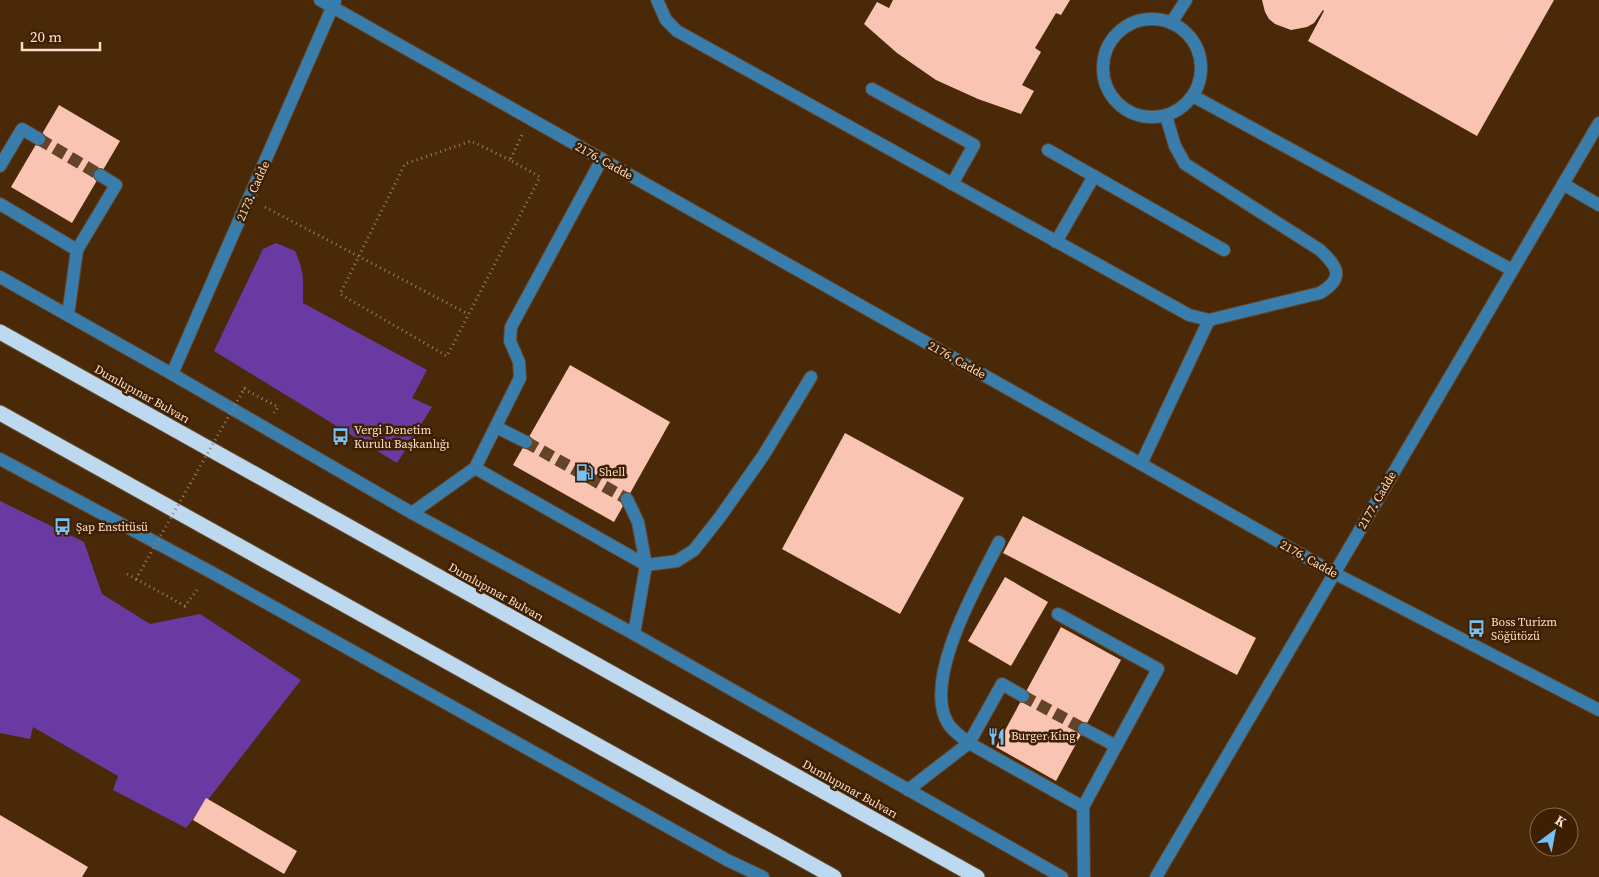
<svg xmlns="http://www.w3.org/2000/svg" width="1599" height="877" font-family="'Source Serif 4',serif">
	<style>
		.green { fill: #693aa2 }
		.building { fill: #f9c5b2 }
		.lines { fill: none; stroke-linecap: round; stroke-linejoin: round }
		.minor-tunnel { stroke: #644426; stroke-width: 12; stroke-dasharray: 12 6; stroke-linecap: butt }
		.minor-casing { stroke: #664628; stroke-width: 14 }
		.highway-casing { stroke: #664628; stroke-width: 17 }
		.path { stroke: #9c7e63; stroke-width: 3; stroke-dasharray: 1 4; stroke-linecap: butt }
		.minor { stroke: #387dac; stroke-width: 12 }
		.highway { stroke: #bcd9f0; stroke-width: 15 }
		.path-bridge { stroke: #9c7e63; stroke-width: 3; stroke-dasharray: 1 4; stroke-linecap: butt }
		.labels { text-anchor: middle; stroke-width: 5; stroke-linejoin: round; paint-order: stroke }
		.street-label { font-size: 12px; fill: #fae0ca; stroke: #3e1f00 }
		.poi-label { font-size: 12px; fill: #fae0ca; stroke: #3e1f00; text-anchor: start }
	</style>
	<rect width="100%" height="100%" fill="#4a2909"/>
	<!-- green -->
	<g class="green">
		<path d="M 276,243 L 295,251 C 305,273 303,280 303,303 L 427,370 L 412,398 L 432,407 L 397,463 L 214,351 L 263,249 Z"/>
		<path d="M 0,501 L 84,542 L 102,594 L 150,624 L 200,614 L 301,680 L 186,828 L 113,790 L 118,776 L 33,727 L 30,739 L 0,733 Z"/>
	</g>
	<!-- building -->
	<g class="building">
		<path d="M 893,0 L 1070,0 L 1061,15 L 1056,13 L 1035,48 L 1041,52 L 1022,85 L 1034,91 L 1021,114 L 978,99 L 936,80 L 897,53 L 864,24 L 877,2 L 889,8 Z"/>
		<path d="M 1262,0 L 1554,0 L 1477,136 L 1308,41 L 1324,11 L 1323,10 L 1314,23 L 1307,27 L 1291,30 L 1275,24 L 1269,19 L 1265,12 Z"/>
		<path d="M 59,105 L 120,141 L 72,223 L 11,187 Z"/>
		<path d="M 570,365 L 670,422 L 614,522 L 513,465 Z"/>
		<path d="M 845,433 L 964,498 L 900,614 L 782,549 Z"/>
		<path d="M 1023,516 L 1256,638 L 1237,675 L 1003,553 Z"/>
		<path d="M 1005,577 L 1048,602 L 1011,666 L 968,641 Z"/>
		<path d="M 1061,627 L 1121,660 L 1056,781 L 996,747 Z"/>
		<path d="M 206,798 L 297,851 L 284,874 L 193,820 Z"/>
		<path d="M 0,815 L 88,867 L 82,877 L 0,877 Z"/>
	</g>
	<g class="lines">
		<!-- minor-tunnel -->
		<g class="minor-tunnel">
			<path d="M 39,139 L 100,175"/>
			<path d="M 526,442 L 627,499"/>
			<path d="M 1023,696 L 1084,729"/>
		</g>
		<defs>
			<g id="minor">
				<path d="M 320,0 L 1334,573 L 1599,710"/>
				<path d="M 657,0 L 666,20 L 677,31 L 1189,315 L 1209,320 L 1141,464"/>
				<circle cx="1152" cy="68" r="49"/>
				<path d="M 1171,23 L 1186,0"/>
				<path d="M 872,89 L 974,145 L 952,184"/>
				<path d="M 1193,96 L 1512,270"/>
				<path d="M 1166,116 L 1175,146 L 1185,164 L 1320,250 C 1338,267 1345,278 1320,293 L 1209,320"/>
				<path d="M 1048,150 L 1224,250"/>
				<path d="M 0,166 L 22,129 L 39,139"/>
				<path d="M 1563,184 L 1599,205"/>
				<path d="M 0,204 L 77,250 L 68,315"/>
				<path d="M 1056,242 L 1094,176"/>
				<path d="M 77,250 L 116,185 L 100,175"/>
				<path d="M 0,277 L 172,374 L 412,513 L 634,634 L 1062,877"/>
				<path d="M 172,374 L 335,1"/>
				<path d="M 496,427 L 526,442"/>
				<path d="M 0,459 L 209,571 L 727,860 L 763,877"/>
				<path d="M 475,468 L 646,565 L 677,561 L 694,550 L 720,517 L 763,456 L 811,377"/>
				<path d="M 627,499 L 638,522 L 646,565 L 634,634"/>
				<path d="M 412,513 L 475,468 L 520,378 L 519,362 L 510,341 L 511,327 L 602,159"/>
				<path d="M 999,542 C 979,582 920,682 949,725 C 954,732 963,738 969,743 L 1002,684 L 1023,696"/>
				<path d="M 1058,614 L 1158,669 L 1083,807"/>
				<path d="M 1084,729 L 1116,746"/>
				<path d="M 908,790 L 969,743 L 1083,807 L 1084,877"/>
				<path d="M 1156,877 L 1599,123"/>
			</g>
			<g id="highway">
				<path d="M 0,332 L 977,877"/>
				<path d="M 0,413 L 834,877"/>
			</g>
		</defs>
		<!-- minor casing -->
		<use href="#minor" class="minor-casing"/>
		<!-- highway casing -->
		<use href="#highway" class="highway-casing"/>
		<!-- path -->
		<g class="path">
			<path d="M 510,160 L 471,141 L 405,164 L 340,294 L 447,356 L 540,177 L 510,160 L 522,135"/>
			<path d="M 265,207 L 468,314"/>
			<path d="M 244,389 L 278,407 L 274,413"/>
			<path d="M 136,579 L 185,606 L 199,587"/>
		</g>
		<!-- minor -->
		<use href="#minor" class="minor"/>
		<!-- highway -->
		<use href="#highway" class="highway"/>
		<!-- path-bridge -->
		<path class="path-bridge" d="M 127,574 L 136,579 L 247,384"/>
	</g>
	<!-- icons -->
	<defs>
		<symbol id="bus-bare" viewBox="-9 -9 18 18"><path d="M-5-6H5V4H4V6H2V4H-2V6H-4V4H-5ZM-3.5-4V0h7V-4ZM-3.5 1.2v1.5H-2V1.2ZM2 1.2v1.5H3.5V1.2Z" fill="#75c0f6" stroke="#3e1f00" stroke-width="2.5" paint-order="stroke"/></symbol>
		<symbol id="fuel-bare" viewBox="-9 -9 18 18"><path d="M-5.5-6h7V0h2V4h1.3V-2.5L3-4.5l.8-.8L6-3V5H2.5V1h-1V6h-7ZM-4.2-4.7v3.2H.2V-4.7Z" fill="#75c0f6" stroke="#3e1f00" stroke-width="2.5" paint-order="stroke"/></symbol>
		<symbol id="restaurant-bare" viewBox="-9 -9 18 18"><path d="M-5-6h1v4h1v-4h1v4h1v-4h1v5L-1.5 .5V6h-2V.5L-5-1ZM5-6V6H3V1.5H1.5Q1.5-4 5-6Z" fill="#75c0f6" stroke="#3e1f00" stroke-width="2.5" paint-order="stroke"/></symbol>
	</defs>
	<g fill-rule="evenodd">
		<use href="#bus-bare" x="328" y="424" width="25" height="25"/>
		<use href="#fuel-bare" x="572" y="460" width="25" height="25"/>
		<use href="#bus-bare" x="50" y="514" width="25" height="25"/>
		<use href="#bus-bare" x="1464" y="616" width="25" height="25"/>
		<use href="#restaurant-bare" x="984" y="724" width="25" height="25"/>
	</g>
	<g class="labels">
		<!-- street labels -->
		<g class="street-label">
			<text transform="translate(604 161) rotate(29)" y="4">2176. Cadde</text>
			<text transform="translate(253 191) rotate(-66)" y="4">2173. Cadde</text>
			<text transform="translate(957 360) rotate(29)" y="4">2176. Cadde</text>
			<text transform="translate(142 394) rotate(29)" y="4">Dumlupınar Bulvarı</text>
			<text transform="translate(1377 500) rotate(-60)" y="4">2177. Cadde</text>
			<text transform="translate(1309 559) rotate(29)" y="4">2176. Cadde</text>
			<text transform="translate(496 592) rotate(29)" y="4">Dumlupınar Bulvarı</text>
			<text transform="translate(850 789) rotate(29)" y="4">Dumlupınar Bulvarı</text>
		</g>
		<!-- poi labels -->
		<g class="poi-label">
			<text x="354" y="434">Vergi Denetim<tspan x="354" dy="14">Kurulu Başkanlığı</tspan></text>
			<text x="599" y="476">Shell</text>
			<text x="76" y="531">Şap Enstitüsü</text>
			<text x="1491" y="626">Boss Turizm<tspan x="1491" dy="14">Söğütözü</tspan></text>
			<text x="1011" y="740">Burger King</text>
		</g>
	</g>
	<!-- north arrow -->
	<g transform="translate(1554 832) rotate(32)"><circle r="24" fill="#3e1f00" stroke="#896c51"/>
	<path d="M0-4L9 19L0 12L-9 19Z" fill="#75c0f6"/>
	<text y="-8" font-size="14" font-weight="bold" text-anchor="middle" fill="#fae0ca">K</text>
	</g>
	<!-- scale -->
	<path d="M22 42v8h78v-8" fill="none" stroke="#fae0ca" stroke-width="2.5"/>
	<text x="30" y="42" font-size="15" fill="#fae0ca" stroke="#3e1f00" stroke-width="4" paint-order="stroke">20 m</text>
</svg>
